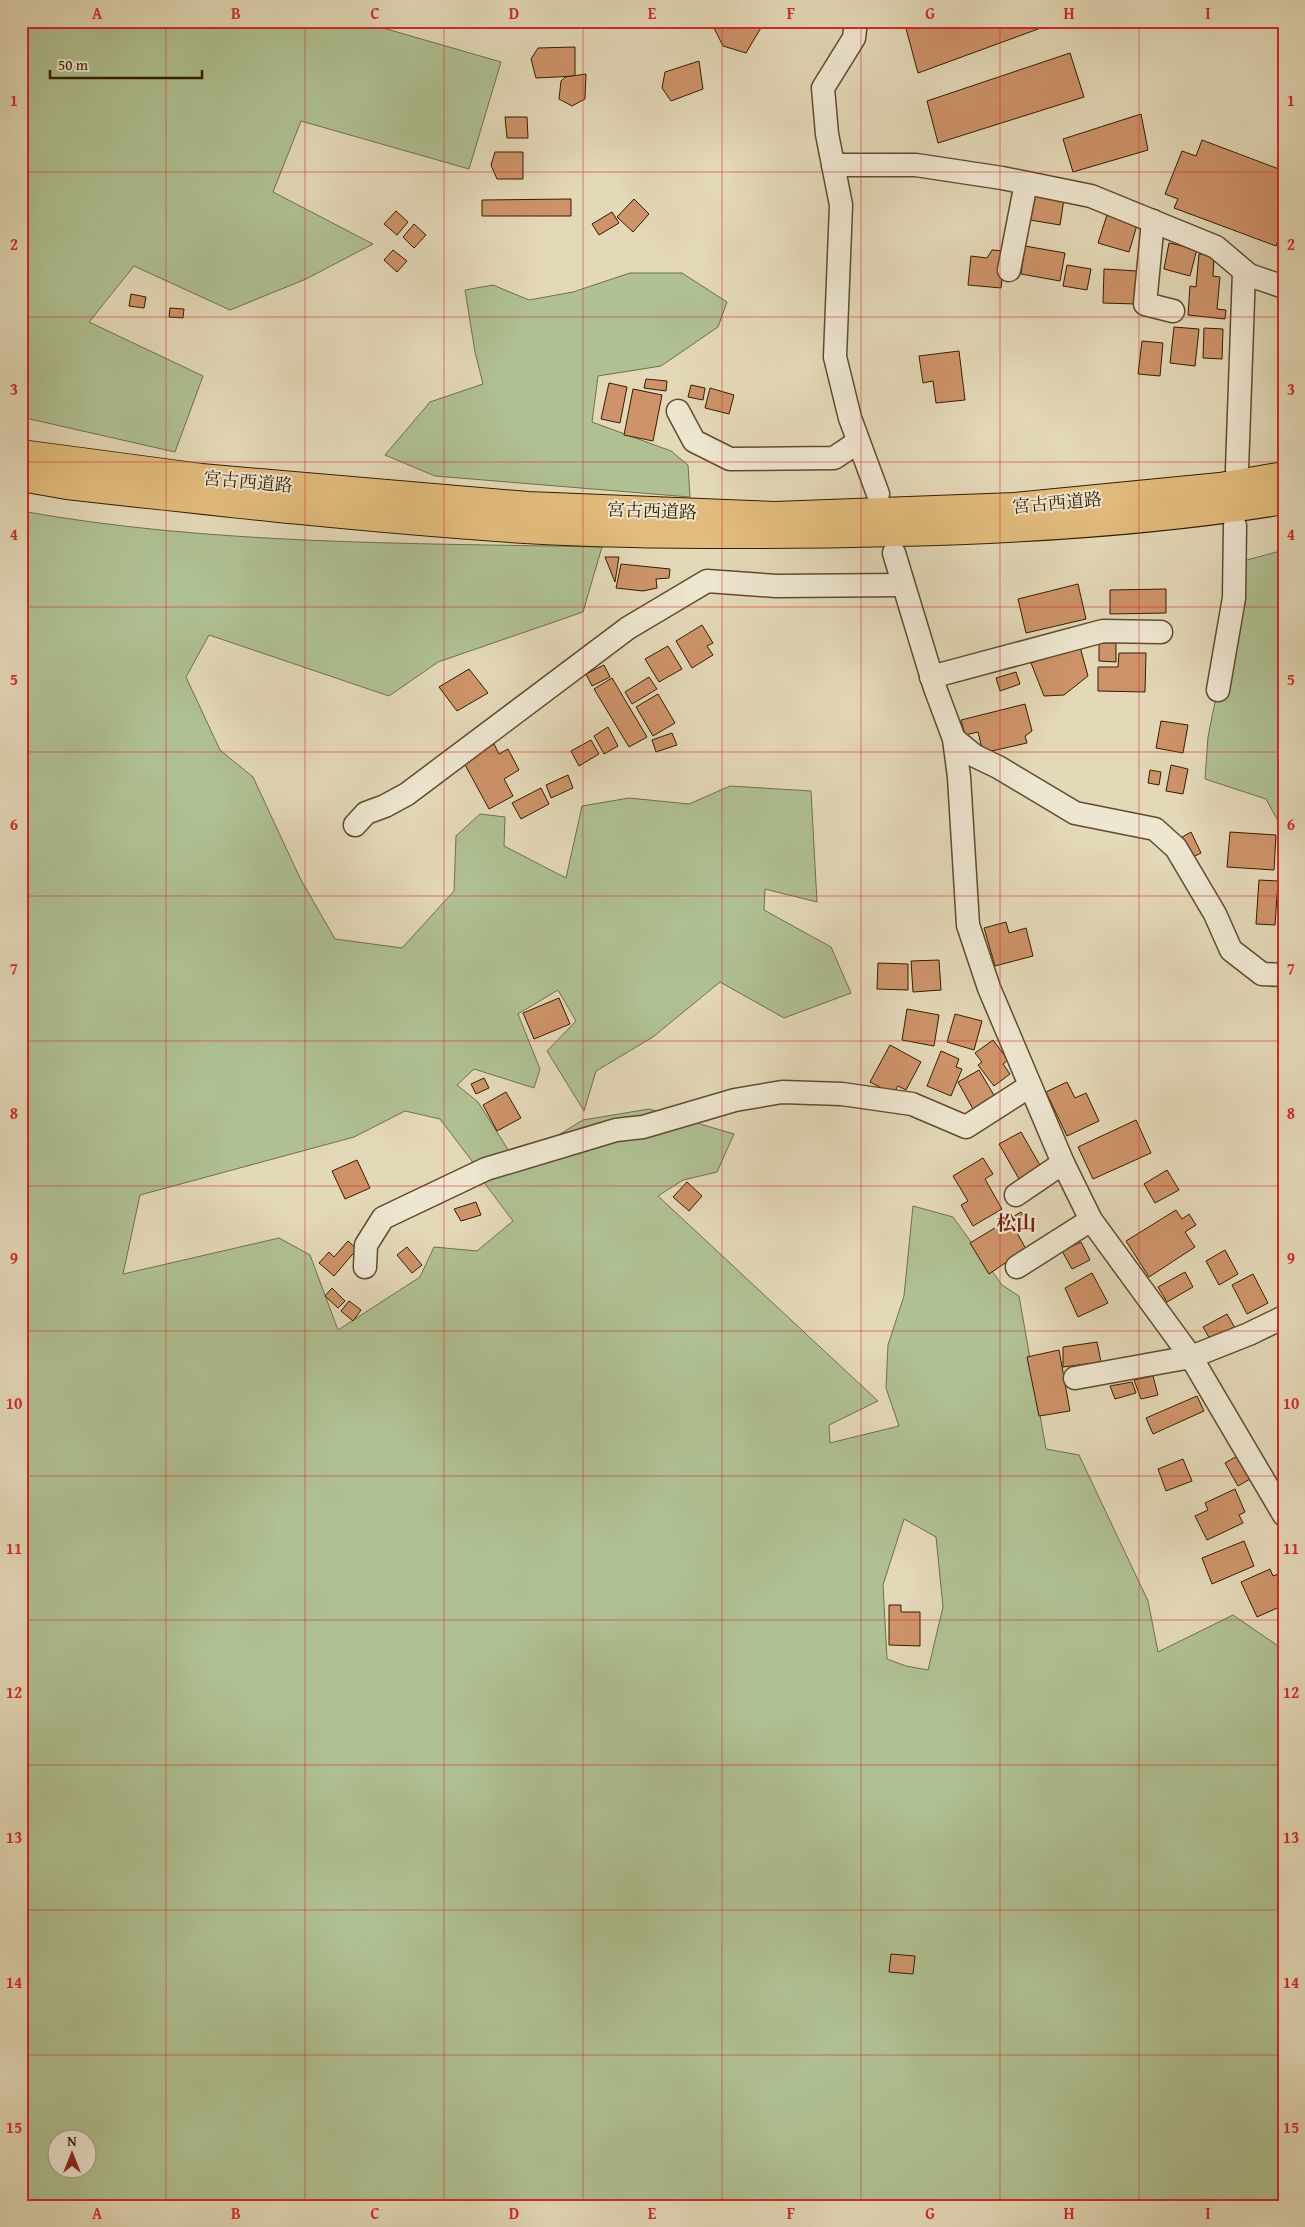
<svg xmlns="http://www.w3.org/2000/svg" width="1305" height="2227" font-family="'Gentium Book Plus','Noto Serif JP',serif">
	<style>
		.green { fill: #afc092; stroke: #716f49; fill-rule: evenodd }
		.building { fill: #ce9369; stroke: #331e00 }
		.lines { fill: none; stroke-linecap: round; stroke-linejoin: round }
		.minor-casing { stroke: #5f4c2e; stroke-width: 25 }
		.motorway-casing { stroke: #331e00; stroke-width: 30 }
		.minor { stroke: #ede6d0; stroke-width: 22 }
		.motorway { stroke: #e2bc7c; stroke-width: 28 }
		.grid { fill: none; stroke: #d62828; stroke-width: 1; stroke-opacity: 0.55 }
		.labels { text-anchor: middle; stroke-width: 4; stroke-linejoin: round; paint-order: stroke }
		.street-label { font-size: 18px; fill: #331e00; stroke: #ede6d0 }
		.quarter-label { font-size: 20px; font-weight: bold; fill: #7a1f14; stroke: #ede6d0 }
		.neatline { fill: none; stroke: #d62828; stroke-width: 2 }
		.grid-label { font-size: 16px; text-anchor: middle; font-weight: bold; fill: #d62828 }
	</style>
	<rect width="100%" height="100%" fill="#e3d8b7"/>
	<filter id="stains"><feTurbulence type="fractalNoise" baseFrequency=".004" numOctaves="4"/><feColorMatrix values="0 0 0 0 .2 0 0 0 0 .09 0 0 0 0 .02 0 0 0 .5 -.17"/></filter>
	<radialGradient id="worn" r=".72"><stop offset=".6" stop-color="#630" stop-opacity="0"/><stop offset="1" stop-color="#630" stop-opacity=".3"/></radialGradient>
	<!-- green -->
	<g class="green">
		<path d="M 21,21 L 359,21 L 501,62 L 469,169 L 301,121 L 273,192 L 373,244 L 306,279 L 230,310 L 134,266 L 89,322 L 203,376 L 175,452 L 21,417 Z"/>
		<path d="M 630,273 L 682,273 L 727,302 L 718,327 L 661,366 L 598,376 L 592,422 L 671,451 L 688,465 L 690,497 L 435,476 L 385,455 L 430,402 L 483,384 L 475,352 L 465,290 L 493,285 L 529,300 L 573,292 Z"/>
		<path d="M 21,511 C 212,545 408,543 602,547 L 583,612 L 438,662 L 389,696 L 209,635 L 186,677 L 220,750 L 253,777 L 300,878 L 335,939 L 402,948 L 454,891 L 456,836 L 480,814 L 505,817 L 504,846 L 566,878 L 582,806 L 629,798 L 689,804 L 730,786 L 811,791 L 817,902 L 765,889 L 764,910 L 831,947 L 851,993 L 784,1018 L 720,982 L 653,1037 L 596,1071 L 584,1111 L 547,1051 L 576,1021 L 558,990 L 518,1014 L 540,1069 L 534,1088 L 474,1069 L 457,1085 L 478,1102 L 509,1151 L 475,1165 L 440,1119 L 405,1111 L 354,1137 L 140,1195 L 123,1274 L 279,1238 L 310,1255 L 338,1330 L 420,1277 L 434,1247 L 477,1251 L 513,1221 L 483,1181 L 583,1120 L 649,1109 L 734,1134 L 717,1172 L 683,1180 L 658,1196 L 878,1401 L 829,1425 L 830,1443 L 899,1426 L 886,1388 L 888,1345 L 904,1296 L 913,1206 L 953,1217 L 1002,1285 L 1019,1296 L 1046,1449 L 1079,1455 L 1148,1601 L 1158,1652 L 1233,1615 L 1284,1650 L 1284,1685 L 1279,1693 L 1284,1694 L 1284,2206 L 21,2206 ZM 904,1519 L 936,1537 L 943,1607 L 928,1670 L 906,1666 L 887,1659 L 883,1585 ZM 58,2140 L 88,2140 L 88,2170 L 58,2170 Z"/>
		<path d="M 1284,550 L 1284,832 L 1266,799 L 1205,779 L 1208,737 L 1243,561 Z"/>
	</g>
	<!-- building -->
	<g class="building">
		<path d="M 718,21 L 765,21 L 746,53 L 723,46 L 714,28 Z"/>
		<path d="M 904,21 L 1060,21 L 918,73 Z"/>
		<path d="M 575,47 L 575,76 L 536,78 L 531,59 L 538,48 Z"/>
		<path d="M 1070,53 L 1084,97 L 938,143 L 927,101 Z"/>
		<path d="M 699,61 L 703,89 L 671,101 L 662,88 L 665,72 Z"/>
		<path d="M 586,74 L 585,99 L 572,106 L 559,99 L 561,81 L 565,77 Z"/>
		<path d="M 1141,114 L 1148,150 L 1073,172 L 1063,139 Z"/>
		<path d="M 505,117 L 527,117 L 528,138 L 507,138 Z"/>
		<path d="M 1202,140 L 1284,171 L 1284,225 L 1276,246 L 1174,208 L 1178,199 L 1165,194 L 1182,151 L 1196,156 Z"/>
		<path d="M 495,152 L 523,152 L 523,179 L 497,179 L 491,165 Z"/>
		<path d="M 1034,195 L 1064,199 L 1060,225 L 1030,220 Z"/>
		<path d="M 571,199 L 571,216 L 482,216 L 482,200 Z"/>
		<path d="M 634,199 L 649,214 L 633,232 L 617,217 Z"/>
		<path d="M 396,211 L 408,222 L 397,235 L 384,224 Z"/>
		<path d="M 612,212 L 619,223 L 599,235 L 592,224 Z"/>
		<path d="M 1107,215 L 1137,225 L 1129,252 L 1098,243 Z"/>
		<path d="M 414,224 L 426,235 L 414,248 L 403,237 Z"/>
		<path d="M 1169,243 L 1197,249 L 1190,276 L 1164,269 Z"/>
		<path d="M 1025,246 L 1065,253 L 1060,281 L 1021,274 Z"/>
		<path d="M 393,250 L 407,261 L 397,272 L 384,260 Z"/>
		<path d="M 992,250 L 1005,251 L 1001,288 L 968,285 L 971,256 L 987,258 Z"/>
		<path d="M 1199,254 L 1214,256 L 1213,276 L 1220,277 L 1217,309 L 1226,310 L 1225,319 L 1188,315 L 1190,286 L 1196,287 Z"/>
		<path d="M 1067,265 L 1091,269 L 1087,290 L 1063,286 Z"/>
		<path d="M 1104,269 L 1137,271 L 1136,304 L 1103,303 Z"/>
		<path d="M 131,294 L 146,297 L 144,308 L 129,306 Z"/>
		<path d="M 170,308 L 184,309 L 183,318 L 169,317 Z"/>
		<path d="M 1174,327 L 1199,329 L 1195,366 L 1170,363 Z"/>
		<path d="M 1204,328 L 1223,329 L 1222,359 L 1203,358 Z"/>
		<path d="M 1142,341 L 1163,343 L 1160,376 L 1138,374 Z"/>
		<path d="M 959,351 L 965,400 L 936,403 L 933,381 L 923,383 L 919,356 Z"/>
		<path d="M 646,379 L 667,381 L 666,391 L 644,388 Z"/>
		<path d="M 609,383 L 627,387 L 620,423 L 601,419 Z"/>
		<path d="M 691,385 L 705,388 L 703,400 L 688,397 Z"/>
		<path d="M 710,388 L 734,395 L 729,414 L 705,408 Z"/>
		<path d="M 633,389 L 662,395 L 653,441 L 624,435 Z"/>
		<path d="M 605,557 L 619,557 L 615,582 Z"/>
		<path d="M 621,564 L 670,569 L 669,578 L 656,579 L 657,588 L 643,591 L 616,588 Z"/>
		<path d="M 1078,584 L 1086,619 L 1026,633 L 1018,599 Z"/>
		<path d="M 1166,589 L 1166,613 L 1110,614 L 1110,590 Z"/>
		<path d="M 702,625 L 713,643 L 707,646 L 713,655 L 692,668 L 676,641 Z"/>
		<path d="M 1099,643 L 1116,643 L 1116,662 L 1099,661 Z"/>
		<path d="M 668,646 L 682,669 L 659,682 L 645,659 Z"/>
		<path d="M 1080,647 L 1088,676 L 1064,695 L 1044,696 L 1031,663 Z"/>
		<path d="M 1119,653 L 1146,653 L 1145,692 L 1098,691 L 1098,667 L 1118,667 Z"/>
		<path d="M 604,665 L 610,677 L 592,686 L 586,674 Z"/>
		<path d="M 469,669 L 488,693 L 457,711 L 439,687 Z"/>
		<path d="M 1016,672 L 1020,684 L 1000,691 L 996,678 Z"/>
		<path d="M 649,677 L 657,689 L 632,704 L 625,692 Z"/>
		<path d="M 612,678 L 647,737 L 629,747 L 594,689 Z"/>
		<path d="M 658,694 L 675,723 L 653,736 L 636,707 Z"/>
		<path d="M 1025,704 L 1032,731 L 1025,736 L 1027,743 L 983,753 L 978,732 L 965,735 L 961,720 Z"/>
		<path d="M 1161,721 L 1188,725 L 1183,753 L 1156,748 Z"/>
		<path d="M 608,727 L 618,746 L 604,754 L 594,736 Z"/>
		<path d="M 672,733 L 677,745 L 656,752 L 652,740 Z"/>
		<path d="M 591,740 L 599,754 L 579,766 L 571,751 Z"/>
		<path d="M 494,744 L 499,754 L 508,749 L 519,770 L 504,779 L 513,796 L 489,809 L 463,761 Z"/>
		<path d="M 1171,765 L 1188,769 L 1183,794 L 1166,791 Z"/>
		<path d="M 1150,770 L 1161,772 L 1159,785 L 1148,783 Z"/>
		<path d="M 568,775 L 573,788 L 551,798 L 546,785 Z"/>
		<path d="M 541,788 L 549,804 L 521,819 L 512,803 Z"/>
		<path d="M 1191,832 L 1201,853 L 1187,860 L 1177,840 Z"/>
		<path d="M 1230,832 L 1276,835 L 1274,870 L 1227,867 Z"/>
		<path d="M 1259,880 L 1278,881 L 1275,925 L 1256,924 Z"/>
		<path d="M 1006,922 L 1009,933 L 1026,928 L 1033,956 L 995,966 L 984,928 Z"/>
		<path d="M 939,960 L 941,990 L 913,992 L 911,961 Z"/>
		<path d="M 878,963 L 908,964 L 908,990 L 877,989 Z"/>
		<path d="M 559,998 L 570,1024 L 534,1039 L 523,1013 Z"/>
		<path d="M 907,1009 L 939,1015 L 934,1046 L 902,1040 Z"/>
		<path d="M 955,1014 L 982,1021 L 974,1050 L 947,1042 Z"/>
		<path d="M 993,1040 L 1008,1060 L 1003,1064 L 1010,1074 L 994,1086 L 978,1065 L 982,1062 L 975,1053 Z"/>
		<path d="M 890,1045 L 921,1062 L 906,1090 L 898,1086 L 893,1094 L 870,1082 Z"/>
		<path d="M 941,1051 L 959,1059 L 956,1067 L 962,1069 L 951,1096 L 927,1086 Z"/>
		<path d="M 979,1070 L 995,1097 L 973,1109 L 958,1082 Z"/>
		<path d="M 484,1078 L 489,1088 L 476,1094 L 471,1084 Z"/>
		<path d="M 1067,1082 L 1075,1098 L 1086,1093 L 1099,1121 L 1067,1136 L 1046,1092 Z"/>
		<path d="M 506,1092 L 521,1118 L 497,1131 L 483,1105 Z"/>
		<path d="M 1136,1120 L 1151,1153 L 1093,1179 L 1078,1147 Z"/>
		<path d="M 1021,1132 L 1041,1167 L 1019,1179 L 999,1144 Z"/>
		<path d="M 983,1158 L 993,1174 L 985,1179 L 1002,1209 L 973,1226 L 961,1205 L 968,1201 L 953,1176 Z"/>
		<path d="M 357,1160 L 370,1188 L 345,1199 L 332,1171 Z"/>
		<path d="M 1167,1170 L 1179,1190 L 1155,1203 L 1144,1184 Z"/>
		<path d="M 687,1182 L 702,1196 L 689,1211 L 673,1197 Z"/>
		<path d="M 476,1202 L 481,1215 L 461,1221 L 454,1209 Z"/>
		<path d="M 1176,1210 L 1182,1219 L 1189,1214 L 1196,1225 L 1185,1232 L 1195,1247 L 1149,1277 L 1126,1241 Z"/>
		<path d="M 1021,1212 L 1028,1221 L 1016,1231 L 1026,1249 L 989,1274 L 970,1243 Z"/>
		<path d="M 348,1241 L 357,1249 L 334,1276 L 319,1263 L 329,1252 L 334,1257 Z"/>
		<path d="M 1081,1242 L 1090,1260 L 1072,1269 L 1062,1251 Z"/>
		<path d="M 407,1247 L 422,1265 L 412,1273 L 397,1255 Z"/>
		<path d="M 1225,1250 L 1238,1274 L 1219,1285 L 1206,1261 Z"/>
		<path d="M 1185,1272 L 1193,1287 L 1167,1302 L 1158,1287 Z"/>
		<path d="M 1092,1273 L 1108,1303 L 1078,1317 L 1065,1288 Z"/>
		<path d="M 1253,1274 L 1268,1303 L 1247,1314 L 1232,1285 Z"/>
		<path d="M 332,1288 L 345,1301 L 338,1308 L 325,1296 Z"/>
		<path d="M 349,1301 L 361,1310 L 353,1321 L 341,1311 Z"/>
		<path d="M 1227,1314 L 1235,1328 L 1211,1341 L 1203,1327 Z"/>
		<path d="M 1097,1342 L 1101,1362 L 1063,1367 L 1063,1347 Z"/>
		<path d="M 1059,1350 L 1070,1411 L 1039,1416 L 1027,1357 Z"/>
		<path d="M 1153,1376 L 1158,1395 L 1141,1399 L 1134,1380 Z"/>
		<path d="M 1132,1382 L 1136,1393 L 1115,1399 L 1110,1386 Z"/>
		<path d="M 1197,1396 L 1204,1411 L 1153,1434 L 1146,1418 Z"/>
		<path d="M 1237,1456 L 1250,1479 L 1238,1486 L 1225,1463 Z"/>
		<path d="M 1183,1459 L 1192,1481 L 1166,1491 L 1158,1469 Z"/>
		<path d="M 1235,1489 L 1245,1512 L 1239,1515 L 1243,1523 L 1207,1540 L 1195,1516 L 1208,1510 L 1205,1503 Z"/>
		<path d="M 1244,1541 L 1254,1566 L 1212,1584 L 1202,1558 Z"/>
		<path d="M 1270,1569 L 1273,1576 L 1284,1572 L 1284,1605 L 1257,1617 L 1241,1582 Z"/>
		<path d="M 889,1605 L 901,1605 L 901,1612 L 920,1612 L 920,1646 L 889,1645 Z"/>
		<path d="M 891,1954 L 915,1956 L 913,1974 L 889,1972 Z"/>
	</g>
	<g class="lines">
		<defs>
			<g id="minor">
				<path d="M 856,21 L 854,38 L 823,88 L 827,134 L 841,205 L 835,357 L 850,418 L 878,494"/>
				<path d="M 833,165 L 916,165 L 1002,178 L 1091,196 L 1216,247 L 1249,275 L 1284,287"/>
				<path d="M 1153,221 L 1145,304 L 1173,311"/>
				<path d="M 1009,270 L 1026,183"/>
				<path d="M 678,411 L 694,441 L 730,459 L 834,458 L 858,442"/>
				<path d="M 1237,469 L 1244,272"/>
				<path d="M 894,553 L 935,688 L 954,739 L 959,777 L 968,925 L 989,988 L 1063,1163 L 1091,1220 L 1191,1357 L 1284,1515"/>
				<path d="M 931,677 L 1103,631 L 1161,632"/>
				<path d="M 1218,690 L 1234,598 L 1235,526"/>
				<path d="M 954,739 L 975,756 L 998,767 L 1075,813 L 1155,829 L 1176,848 L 1215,914 L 1231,950 L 1262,974 L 1284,975"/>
				<path d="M 355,825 L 366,813 L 385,806 L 407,794 L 628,628 L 707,581 L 776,586 L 903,585"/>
				<path d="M 1016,1195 L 1063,1163"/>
				<path d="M 365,1267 L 366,1245 L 383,1218 L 486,1169 L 616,1130 L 643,1127 L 735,1100 L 782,1092 L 842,1094 L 912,1104 L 966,1127 L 1030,1086"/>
				<path d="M 1017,1267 L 1091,1220"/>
				<path d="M 1075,1378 L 1191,1357 L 1249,1334 L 1284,1317"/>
			</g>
			<g id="motorway">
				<path d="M 21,454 L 201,478 L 528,506 L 775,516 L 1015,507 L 1220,487 L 1284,476"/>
				<path d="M 21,477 L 67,485 C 219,502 372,519 525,529 C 649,536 774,535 899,532 C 1028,529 1157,521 1284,500"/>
			</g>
		</defs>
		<!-- minor casing -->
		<use href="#minor" class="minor-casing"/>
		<!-- motorway casing -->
		<use href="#motorway" class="motorway-casing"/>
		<!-- minor -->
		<use href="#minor" class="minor"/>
		<!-- motorway -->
		<use href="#motorway" class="motorway"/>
	</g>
	<!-- grid -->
	<path class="grid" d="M 166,21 L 166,2206M 305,21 L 305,2206M 444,21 L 444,2206M 583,21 L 583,2206M 722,21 L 722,2206M 861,21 L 861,2206M 1000,21 L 1000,2206M 1139,21 L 1139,2206M 21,172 L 1284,172M 21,317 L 1284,317M 21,462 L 1284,462M 21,607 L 1284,607M 21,752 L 1284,752M 21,896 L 1284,896M 21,1041 L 1284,1041M 21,1186 L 1284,1186M 21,1331 L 1284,1331M 21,1476 L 1284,1476M 21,1620 L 1284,1620M 21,1765 L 1284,1765M 21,1910 L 1284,1910M 21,2055 L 1284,2055"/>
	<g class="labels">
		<!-- street labels -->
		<g class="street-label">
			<text transform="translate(248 482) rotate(5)" y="6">宮古西道路</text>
			<text transform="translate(1057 503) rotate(-5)" y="6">宮古西道路</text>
			<text transform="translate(652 511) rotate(2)" y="6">宮古西道路</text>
		</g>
		<!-- quarter labels -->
		<g class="quarter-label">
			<text x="1016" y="1230">松山</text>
		</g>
	</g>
	<!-- margin -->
	<rect width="1305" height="2227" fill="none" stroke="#e3d8b7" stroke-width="55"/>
	<!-- north arrow -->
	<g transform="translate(72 2154)"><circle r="24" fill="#ede6d0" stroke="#a3967d"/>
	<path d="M0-4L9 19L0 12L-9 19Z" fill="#8f2418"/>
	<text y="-8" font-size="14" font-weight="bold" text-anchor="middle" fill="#331e00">N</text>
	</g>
	<!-- scale -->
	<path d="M50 70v8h152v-8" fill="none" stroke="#331e00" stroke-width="2.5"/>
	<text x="58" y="70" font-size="15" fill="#331e00" stroke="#ede6d0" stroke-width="4" paint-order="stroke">50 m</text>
	<rect x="28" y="28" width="1250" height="2172" class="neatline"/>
	<g class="grid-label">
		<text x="97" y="19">A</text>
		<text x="236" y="19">B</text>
		<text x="375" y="19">C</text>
		<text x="514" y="19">D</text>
		<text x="652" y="19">E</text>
		<text x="791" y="19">F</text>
		<text x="930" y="19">G</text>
		<text x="1069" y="19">H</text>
		<text x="1208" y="19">I</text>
		<text x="14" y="106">1</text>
		<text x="1291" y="106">1</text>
		<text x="14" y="250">2</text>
		<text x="1291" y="250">2</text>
		<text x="14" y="395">3</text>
		<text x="1291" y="395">3</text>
		<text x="14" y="540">4</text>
		<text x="1291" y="540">4</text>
		<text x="14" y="685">5</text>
		<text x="1291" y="685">5</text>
		<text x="14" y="830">6</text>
		<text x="1291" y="830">6</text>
		<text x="14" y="974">7</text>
		<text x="1291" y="974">7</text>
		<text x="14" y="1119">8</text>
		<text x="1291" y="1119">8</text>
		<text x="14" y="1264">9</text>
		<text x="1291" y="1264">9</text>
		<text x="14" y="1409">10</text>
		<text x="1291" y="1409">10</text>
		<text x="14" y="1554">11</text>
		<text x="1291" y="1554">11</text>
		<text x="14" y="1698">12</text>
		<text x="1291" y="1698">12</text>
		<text x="14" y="1843">13</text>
		<text x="1291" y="1843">13</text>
		<text x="14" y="1988">14</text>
		<text x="1291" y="1988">14</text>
		<text x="14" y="2133">15</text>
		<text x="1291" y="2133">15</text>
		<text x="97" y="2219">A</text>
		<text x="236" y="2219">B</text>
		<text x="375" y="2219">C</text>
		<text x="514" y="2219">D</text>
		<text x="652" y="2219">E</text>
		<text x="791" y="2219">F</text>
		<text x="930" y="2219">G</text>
		<text x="1069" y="2219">H</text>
		<text x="1208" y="2219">I</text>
	</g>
	<rect width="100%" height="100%" filter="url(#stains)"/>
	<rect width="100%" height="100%" fill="url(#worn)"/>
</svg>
